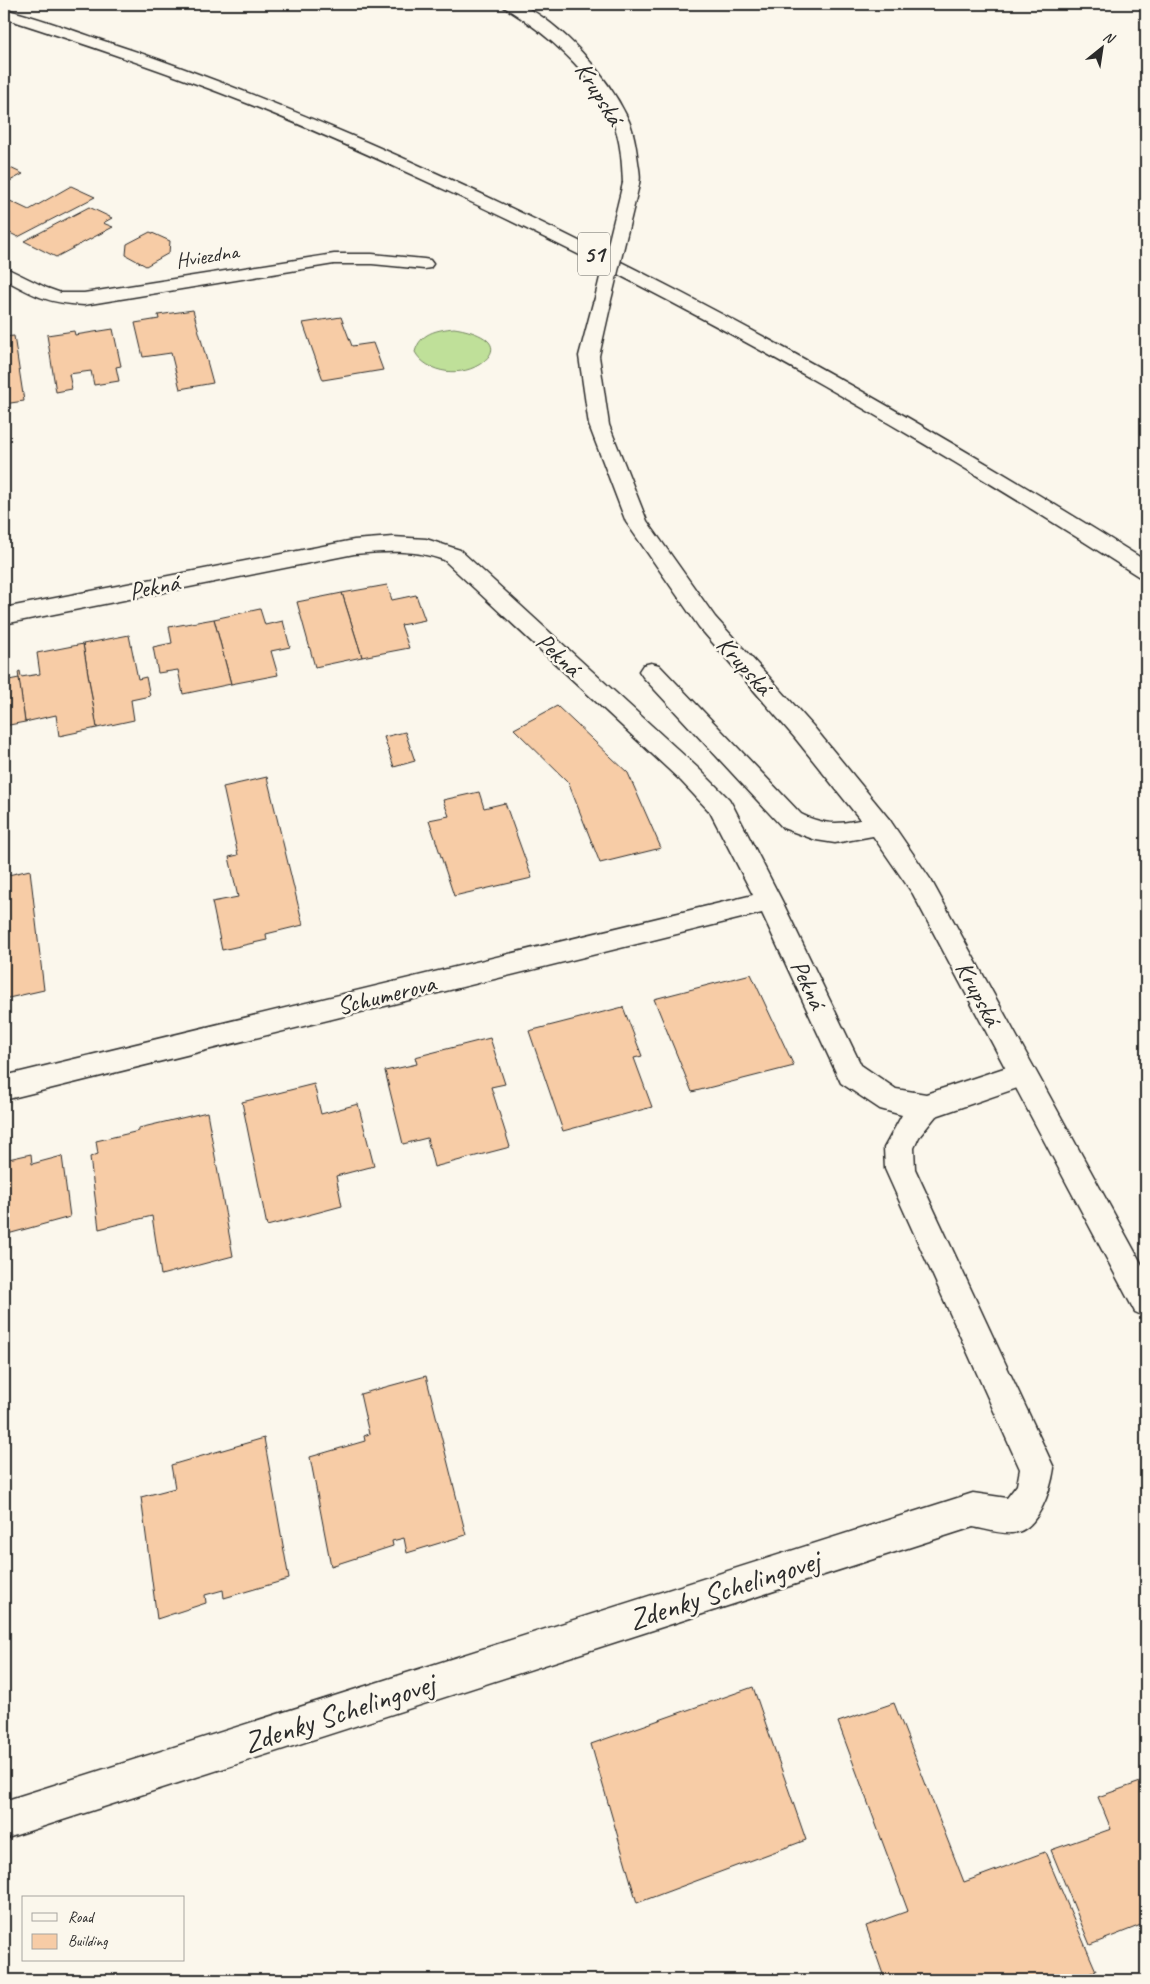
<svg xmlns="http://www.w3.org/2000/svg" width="1150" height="1984" font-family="Caveat,sans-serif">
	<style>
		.green { fill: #bfe099; stroke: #758662 }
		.building { fill: #f7cca6; stroke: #2b2b2b }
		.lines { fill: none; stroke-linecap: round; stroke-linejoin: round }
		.lane-casing { stroke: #2b2b2b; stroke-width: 3 }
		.street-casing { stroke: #2b2b2b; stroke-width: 3 }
		.secondary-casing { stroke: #2b2b2b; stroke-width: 3 }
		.primary-casing { stroke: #2b2b2b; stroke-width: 3 }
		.lane { fill: #fbf7ec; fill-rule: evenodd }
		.street { fill: #fbf7ec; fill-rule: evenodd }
		.secondary { fill: #fbf7ec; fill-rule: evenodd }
		.primary { fill: #fbf7ec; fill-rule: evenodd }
		.secondary-bridge-casing { stroke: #2b2b2b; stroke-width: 19; stroke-linecap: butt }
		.secondary-bridge { stroke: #fbf7ec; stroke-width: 16 }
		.labels { text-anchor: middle; stroke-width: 5; stroke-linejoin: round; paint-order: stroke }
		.far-street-label { font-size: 21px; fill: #2b2b2b; stroke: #fbf7ec }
		.shield { fill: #fbf7ec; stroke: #696865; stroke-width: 1 }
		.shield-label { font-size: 24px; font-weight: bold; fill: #2b2b2b }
		.street-label { font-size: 25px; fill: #2b2b2b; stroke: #fbf7ec }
		.near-street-label { font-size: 30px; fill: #2b2b2b; stroke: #fbf7ec }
	</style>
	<rect width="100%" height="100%" fill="#fbf7ec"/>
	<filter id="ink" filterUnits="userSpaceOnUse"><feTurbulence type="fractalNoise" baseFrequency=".02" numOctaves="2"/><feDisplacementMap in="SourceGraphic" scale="10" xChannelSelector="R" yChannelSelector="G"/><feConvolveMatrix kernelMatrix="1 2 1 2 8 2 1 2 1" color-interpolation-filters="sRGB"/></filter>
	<g filter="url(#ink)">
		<!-- green -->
		<path class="green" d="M 454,328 C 470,330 509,341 483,362 C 463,378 427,374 415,352 C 420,333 436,330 454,328 Z"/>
		<!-- building -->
		<g class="building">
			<path d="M 4,165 L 23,174 L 4,184 Z"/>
			<path d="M 71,186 L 95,197 L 18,237 L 4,230 L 4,202 L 8,200 L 29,210 Z"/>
			<path d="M 89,207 L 112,218 L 103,223 L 113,227 L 56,257 L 24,241 Z"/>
			<path d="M 150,232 L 170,241 L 169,253 L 146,266 L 126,255 L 127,244 Z"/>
			<path d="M 193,310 L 213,383 L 180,389 L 171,353 L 143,357 L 135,323 L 159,319 L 158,315 Z"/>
			<path d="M 341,317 L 352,346 L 373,343 L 383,370 L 323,380 L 303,323 Z"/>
			<path d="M 113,329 L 121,366 L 116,367 L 119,381 L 94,385 L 91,371 L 69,374 L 72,389 L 56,392 L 47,335 L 74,331 L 75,335 Z"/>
			<path d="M 14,336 L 24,401 L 4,404 L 4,337 Z"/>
			<path d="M 387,585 L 392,600 L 416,595 L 425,620 L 401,625 L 409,648 L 362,657 L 342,593 Z"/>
			<path d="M 342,593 L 362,657 L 315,667 L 297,602 Z"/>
			<path d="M 260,609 L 265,625 L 283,621 L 290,647 L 271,651 L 278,675 L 231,684 L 214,619 Z"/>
			<path d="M 214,619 L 231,684 L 183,694 L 178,670 L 158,673 L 153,647 L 172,643 L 169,627 Z"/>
			<path d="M 129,635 L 138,679 L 146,677 L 150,696 L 131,700 L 134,720 L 97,728 L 83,644 Z"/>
			<path d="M 83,644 L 97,728 L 59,736 L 56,715 L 25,722 L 18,672 L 20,671 L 21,677 L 40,674 L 37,653 Z"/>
			<path d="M 19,678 L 25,722 L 4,726 L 4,681 Z"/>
			<path d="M 557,706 L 628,773 L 661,848 L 600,863 L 568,782 L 514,729 Z"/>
			<path d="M 405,732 L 415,761 L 394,767 L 384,737 Z"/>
			<path d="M 267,777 L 303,925 L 266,934 L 267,940 L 222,950 L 212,902 L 238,897 L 229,857 L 238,855 L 223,787 Z"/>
			<path d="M 479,792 L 484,808 L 505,803 L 532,878 L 454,896 L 429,820 L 449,816 L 443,800 Z"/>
			<path d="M 30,870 L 44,990 L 4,999 L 4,876 Z"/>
			<path d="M 751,974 L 794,1066 L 692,1092 L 654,999 Z"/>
			<path d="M 623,1007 L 642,1056 L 634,1058 L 652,1107 L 563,1131 L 529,1031 Z"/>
			<path d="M 490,1038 L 505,1084 L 491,1087 L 510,1147 L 434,1167 L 427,1138 L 403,1144 L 385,1071 L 417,1064 L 415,1057 Z"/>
			<path d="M 314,1084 L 321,1114 L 358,1104 L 374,1166 L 336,1176 L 342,1206 L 267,1226 L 242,1102 Z"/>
			<path d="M 207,1112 L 233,1256 L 161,1275 L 152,1216 L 99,1229 L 90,1157 L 98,1154 L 96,1141 L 139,1131 L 139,1128 Z"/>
			<path d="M 31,1154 L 32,1164 L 62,1156 L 70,1217 L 4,1235 L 4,1160 Z"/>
			<path d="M 426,1376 L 466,1535 L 407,1553 L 404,1538 L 392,1541 L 393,1546 L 331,1566 L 310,1457 L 365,1441 L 364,1436 L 369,1434 L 360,1394 Z"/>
			<path d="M 264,1438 L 289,1579 L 224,1598 L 223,1590 L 205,1595 L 206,1603 L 157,1619 L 141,1497 L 175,1488 L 171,1465 Z"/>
			<path d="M 753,1687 L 806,1840 L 637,1903 L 591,1744 Z"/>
			<path d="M 894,1703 L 964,1882 L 1045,1852 L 1096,1971 L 1073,1980 L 885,1980 L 866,1926 L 908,1911 L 838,1722 Z"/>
			<path d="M 1146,1780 L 1146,1923 L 1090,1945 L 1051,1850 L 1111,1829 L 1098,1797 Z"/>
		</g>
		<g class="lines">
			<defs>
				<path id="lane" d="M 651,663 L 659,665 L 801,814 C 819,823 834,825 854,821 C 867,819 877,815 889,819 L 893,826 L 889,833 L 835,843 L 816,840 L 783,828 L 643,677 L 639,671 L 643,665 Z"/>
				<g id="street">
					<path d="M 334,254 L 372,254 L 424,259 L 430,260 L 433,264 L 430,268 L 424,269 L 372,264 L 334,264 L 84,305 C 47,303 35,296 4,279 L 4,267 L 47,288 L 61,293 L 84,293 Z"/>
					<path d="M 393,537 L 426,539 L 460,550 L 699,769 L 729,799 L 733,806 L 782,901 L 861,1065 L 896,1089 L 926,1094 L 1022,1062 L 1032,1065 L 1036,1074 L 1032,1083 L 936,1116 L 919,1137 L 914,1148 L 915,1169 L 1054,1468 C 1051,1489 1038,1532 1012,1533 C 1000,1534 985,1529 973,1527 L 4,1839 L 4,1801 L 973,1493 L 1007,1498 L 1017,1485 L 1020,1469 L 885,1169 L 884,1148 L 902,1115 L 880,1109 L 841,1083 L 762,913 L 4,1100 L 4,1076 L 753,895 L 710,812 L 681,781 L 444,560 C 414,549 386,551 354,554 L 4,624 L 4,608 L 354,540 Z"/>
				</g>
				<g id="secondary">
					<path d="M 502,4 C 508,4 515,2 521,5 C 562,23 608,77 627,117 C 634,131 636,147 638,162 C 639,170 642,181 637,188 L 625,188 L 623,184 C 622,162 621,140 612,119 C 593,72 546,33 504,7 Z"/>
					<path d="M 602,297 L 609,299 L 611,303 L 599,356 L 609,425 L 647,521 L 715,617 L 813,726 L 889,819 L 931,880 L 1146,1272 L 1146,1317 L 1135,1312 L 913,894 L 871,833 L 795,738 L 699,627 L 626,522 L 589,425 L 579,356 L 593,303 L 595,299 Z"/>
				</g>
				<path id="primary" d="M 4,9 C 37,17 69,29 101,40 C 191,69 278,104 364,141 C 636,259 895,404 1146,561 L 1146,578 L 1138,576 C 918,435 692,305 454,194 C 385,162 315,130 244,102 C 165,71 85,44 4,18 Z"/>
			</defs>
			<!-- lane casing -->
			<use href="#lane" class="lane-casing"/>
			<!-- street casing -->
			<use href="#street" class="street-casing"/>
			<!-- secondary casing -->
			<use href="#secondary" class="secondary-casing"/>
			<!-- primary casing -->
			<use href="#primary" class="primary-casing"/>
			<!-- lane -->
			<use href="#lane" class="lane"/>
			<!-- street -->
			<use href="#street" class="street"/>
			<!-- secondary -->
			<use href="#secondary" class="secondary"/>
			<!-- primary -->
			<use href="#primary" class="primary"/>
			<defs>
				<path id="secondary-bridge" d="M 602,303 L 631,184"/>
			</defs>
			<!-- secondary-bridge casing -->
			<use href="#secondary-bridge" class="secondary-bridge-casing"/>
			<!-- secondary-bridge -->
			<use href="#secondary-bridge" class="secondary-bridge"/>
		</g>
	</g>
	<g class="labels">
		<!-- far-street labels -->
		<g class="far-street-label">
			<text transform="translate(207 256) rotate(-9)" y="7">Hviezdna</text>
		</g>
		<!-- shield labels -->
		<rect class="shield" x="578" y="232.5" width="32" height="43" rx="4"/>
		<g class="shield-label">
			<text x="594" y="262">51</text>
		</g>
		<!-- street labels -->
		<g class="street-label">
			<text transform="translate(600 93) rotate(58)" y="9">Krupská</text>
			<text transform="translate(154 586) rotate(-11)" y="9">Pekná</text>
			<text transform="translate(559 654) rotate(43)" y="9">Pekná</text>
			<text transform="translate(745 665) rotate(48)" y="9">Krupská</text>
			<text transform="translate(809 984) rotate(65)" y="9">Pekná</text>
			<text transform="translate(979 993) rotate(62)" y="9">Krupská</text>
			<text transform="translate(386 994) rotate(-14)" y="9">Schumerova</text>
		</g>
		<!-- near-street labels -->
		<g class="near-street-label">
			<text transform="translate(724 1590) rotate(-18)" y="10">Zdenky Schelingovej</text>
			<text transform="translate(339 1713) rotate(-18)" y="10">Zdenky Schelingovej</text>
		</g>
	</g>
	<!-- margin -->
	<rect width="1150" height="1984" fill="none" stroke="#fbf7ec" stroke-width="20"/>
	<rect x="10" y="10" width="1130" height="1964" fill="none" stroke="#2b2b2b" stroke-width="2" filter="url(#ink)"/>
	<!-- legend -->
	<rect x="22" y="1896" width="162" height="65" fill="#fbf7ec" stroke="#a8a59f"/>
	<rect x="32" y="1913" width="25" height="8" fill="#fbf7ec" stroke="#a8a59f"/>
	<text x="68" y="1922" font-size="15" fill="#2b2b2b">Road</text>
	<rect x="32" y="1934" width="25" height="15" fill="#f7cca6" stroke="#a8a59f"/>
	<text x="68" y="1946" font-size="15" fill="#2b2b2b">Building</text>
	<!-- north arrow -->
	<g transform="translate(1102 48) rotate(30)" stroke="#fbf7ec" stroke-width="4" paint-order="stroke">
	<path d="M0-4L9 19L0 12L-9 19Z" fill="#2b2b2b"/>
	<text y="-8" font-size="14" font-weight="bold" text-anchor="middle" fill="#2b2b2b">N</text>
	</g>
</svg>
